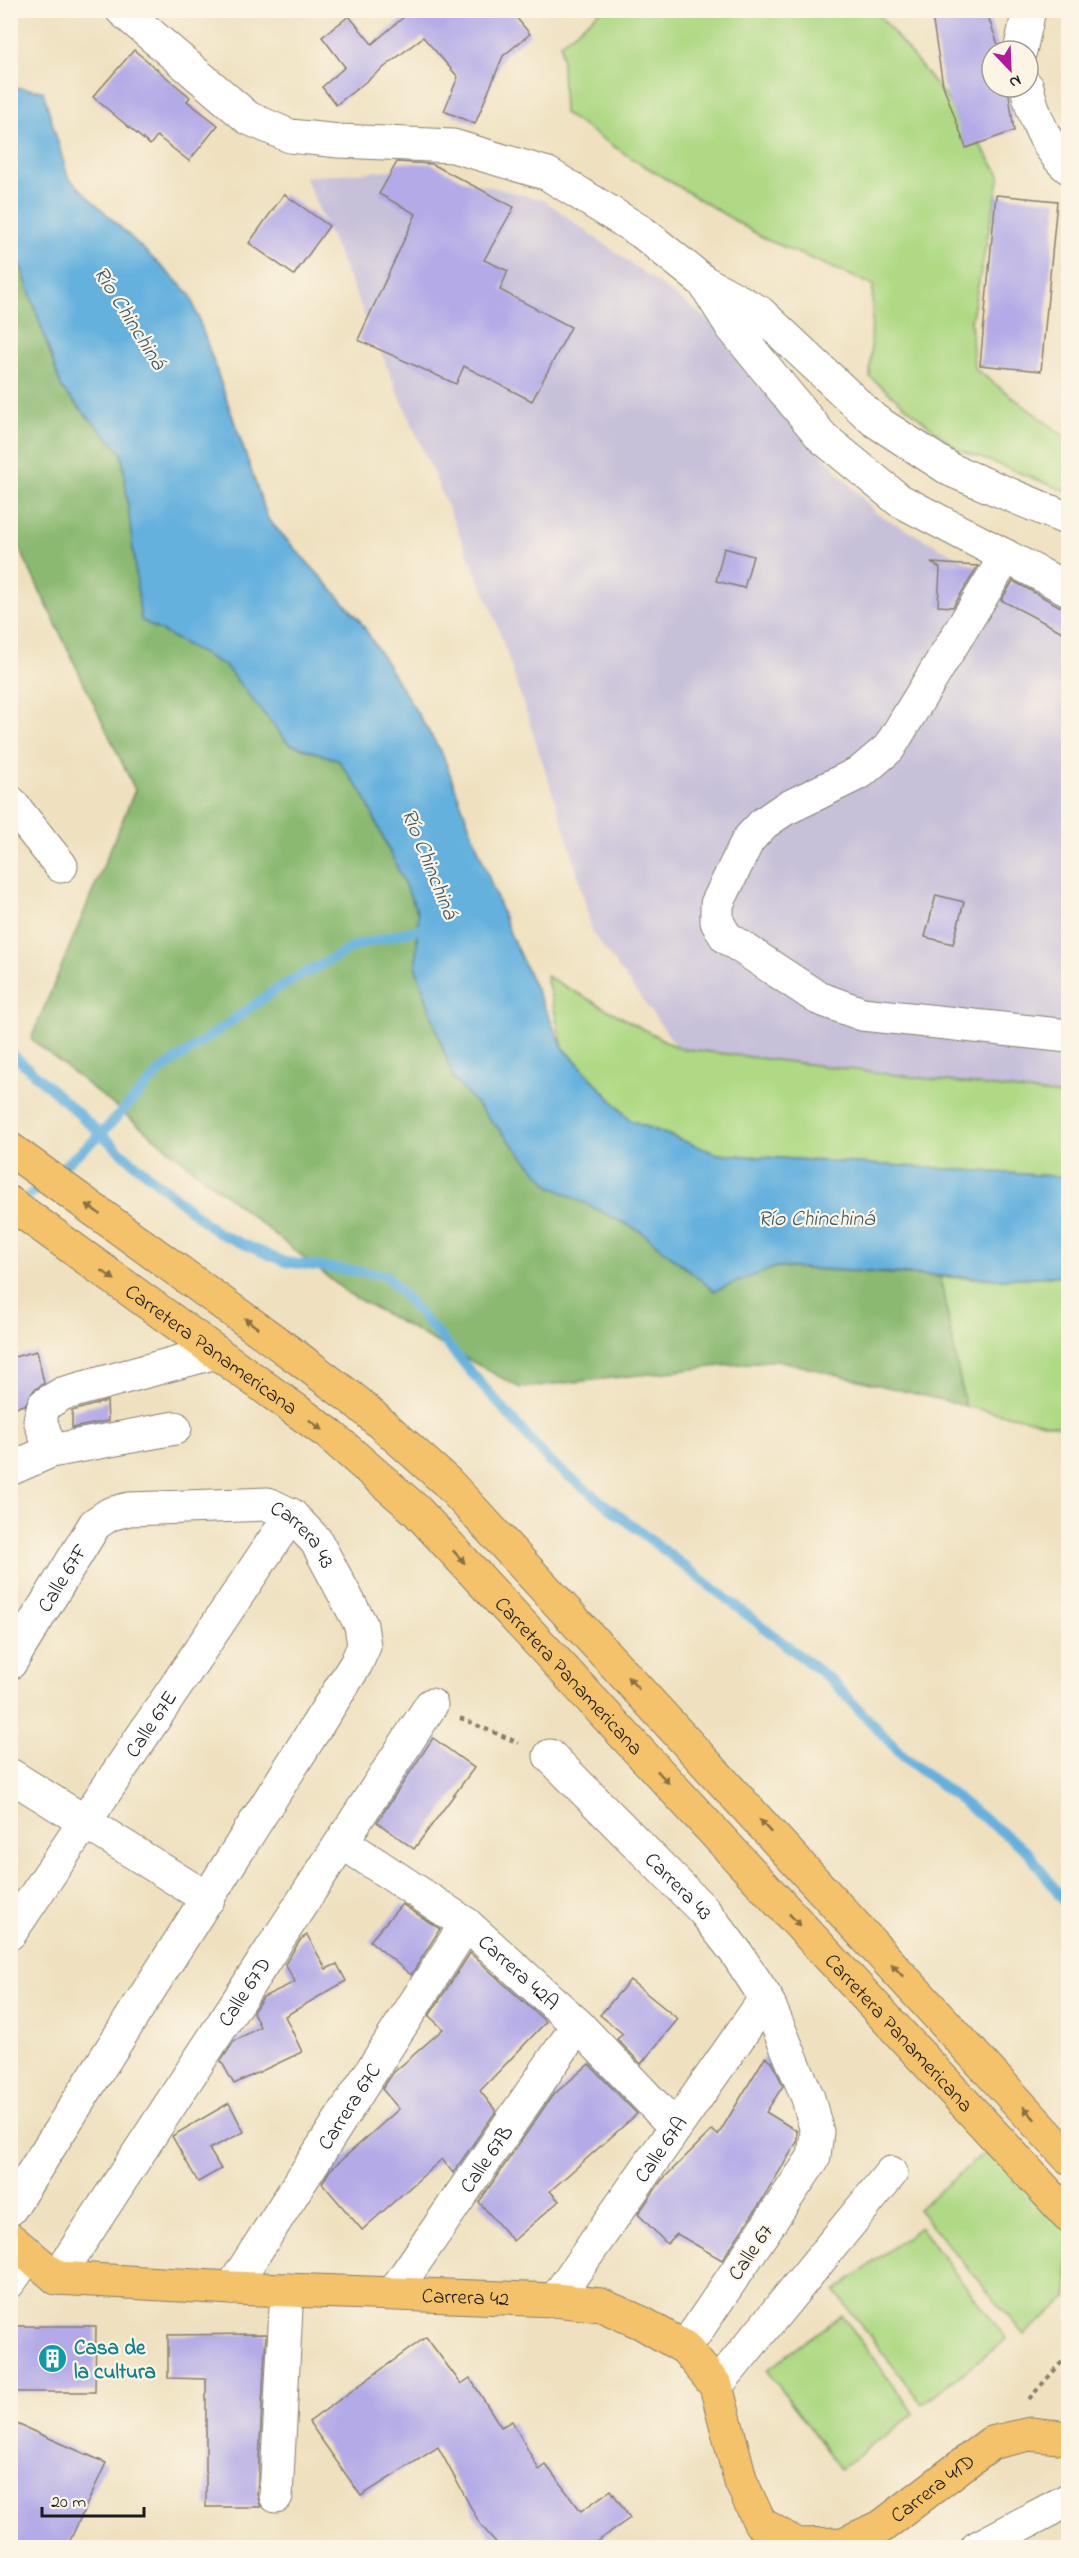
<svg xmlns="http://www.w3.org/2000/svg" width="1079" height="2558" font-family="'Indie Flower',sans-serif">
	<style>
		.industrial { fill: #c7c0d9 }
		.green { fill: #afd984; stroke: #667a50; stroke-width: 1.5 }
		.forest { fill: #8bb972; stroke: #546a47; stroke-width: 1.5 }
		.water { fill: #65b1de; stroke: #40667d; stroke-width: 1.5 }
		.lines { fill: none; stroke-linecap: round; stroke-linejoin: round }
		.stream { stroke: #65b1de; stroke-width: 10 }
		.building { fill: #b3aae7 }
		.minor-casing { stroke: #867e6e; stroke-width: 35 }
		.major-casing { stroke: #867e6e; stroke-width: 35 }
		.highway-casing { stroke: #867e6e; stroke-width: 35 }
		.path { stroke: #867e6e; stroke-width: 4; stroke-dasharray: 4.5 4.5; stroke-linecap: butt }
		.minor { stroke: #fff; stroke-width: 33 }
		.major { stroke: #f3c26a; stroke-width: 33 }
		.highway { stroke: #f3c26a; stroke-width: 33 }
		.oneway { fill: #886f43 }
		.labels { text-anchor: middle; stroke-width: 4.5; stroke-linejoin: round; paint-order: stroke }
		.street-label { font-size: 21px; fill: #1c1c1c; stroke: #fcf5e5 }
		.culture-label { font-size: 21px; font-weight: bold; fill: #0d838f; stroke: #fcf5e5; text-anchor: start }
		.water-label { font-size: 22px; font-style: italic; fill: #39586a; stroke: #fcf5e5 }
	</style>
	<rect width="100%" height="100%" fill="#fcf5e5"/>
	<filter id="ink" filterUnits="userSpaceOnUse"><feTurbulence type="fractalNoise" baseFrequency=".0167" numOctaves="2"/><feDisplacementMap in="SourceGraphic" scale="12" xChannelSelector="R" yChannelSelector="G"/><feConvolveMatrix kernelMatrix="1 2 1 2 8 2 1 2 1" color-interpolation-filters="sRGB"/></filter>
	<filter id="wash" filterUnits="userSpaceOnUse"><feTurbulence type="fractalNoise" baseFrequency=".008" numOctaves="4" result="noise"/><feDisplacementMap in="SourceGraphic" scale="24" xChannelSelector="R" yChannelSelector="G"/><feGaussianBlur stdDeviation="1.35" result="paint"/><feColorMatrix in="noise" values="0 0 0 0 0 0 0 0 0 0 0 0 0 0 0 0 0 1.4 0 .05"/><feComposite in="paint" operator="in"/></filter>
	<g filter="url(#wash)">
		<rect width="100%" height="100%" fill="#efe1c0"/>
		<!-- industrial -->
		<path class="industrial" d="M 414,168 L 544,200 L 714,324 L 750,377 L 877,514 L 1068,616 L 1068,1096 L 678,1048 L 593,934 L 572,852 L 493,612 L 305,177 Z"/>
		<!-- green -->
		<g class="green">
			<path d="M 601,11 L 876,11 L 962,117 L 1000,175 L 971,321 L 974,368 L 1068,439 L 1068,492 L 956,448 L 870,377 L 873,285 L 765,239 L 633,159 L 564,113 L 561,43 Z"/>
			<path d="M 546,976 L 678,1048 L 1068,1096 L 1068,1177 L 717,1154 L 630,1120 L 563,1047 Z"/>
			<path d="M 1068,1275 L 1068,1428 L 965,1406 L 940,1277 L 1002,1279 Z"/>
			<path d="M 996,2143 L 1068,2228 L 1068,2297 L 1024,2335 L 918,2209 Z"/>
			<path d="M 920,2227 L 1007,2339 L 922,2404 L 835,2291 Z"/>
			<path d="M 842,2315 L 914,2414 L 840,2469 L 767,2370 Z"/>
		</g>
		<!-- forest -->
		<path class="forest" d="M 10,249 L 22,269 L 62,389 L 122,453 L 141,620 L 225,666 L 288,743 L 338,760 L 363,794 L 418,913 L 416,968 L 453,1078 L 550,1186 L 640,1231 L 714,1291 L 776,1267 L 940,1277 L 965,1406 L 777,1360 L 520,1388 L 349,1294 L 31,1039 L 135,790 L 16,541 L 11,535 Z"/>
		<!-- water -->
		<path class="water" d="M 11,87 L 43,91 L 68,177 L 190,294 L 268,519 L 359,619 L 442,753 L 511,936 L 563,1047 L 630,1120 L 717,1154 L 1068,1177 L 1068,1275 L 1002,1279 L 776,1267 L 714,1291 L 640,1231 L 550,1186 L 453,1078 L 416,968 L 418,913 L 363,794 L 338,760 L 288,743 L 225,666 L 141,620 L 122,453 L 62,389 L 22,269 L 11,249 Z"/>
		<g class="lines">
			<!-- stream -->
			<g class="stream">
				<path d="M 10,1052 L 123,1154 L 218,1233 L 285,1262 L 386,1275 L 549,1461 L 831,1680 L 904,1757 L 1028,1852 L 1068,1907"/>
				<path d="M 18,1205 L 100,1135 L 159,1072 L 278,988 L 357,945 L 431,926"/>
			</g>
		</g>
		<g id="blocks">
			<!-- building -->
			<g class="building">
				<path d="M 400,10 L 510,10 L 530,34 L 503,56 L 475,124 L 444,111 L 458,77 L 423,37 L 336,105 L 322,87 L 345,67 L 322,37 L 349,16 L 372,44 L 405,16 Z"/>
				<path d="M 931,10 L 986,10 L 1000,51 L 992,51 L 992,87 L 1008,87 L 1014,131 L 966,148 L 943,85 Z"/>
				<path d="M 134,50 L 190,97 L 187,101 L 218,125 L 189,161 L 157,136 L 150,145 L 93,97 Z"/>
				<path d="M 397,162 L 432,164 L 514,207 L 484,260 L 508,271 L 500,290 L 571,327 L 532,401 L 464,366 L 456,384 L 358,340 L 416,214 L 379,194 Z"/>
				<path d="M 284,194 L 329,226 L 294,275 L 249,243 Z"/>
				<path d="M 996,195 L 1057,201 L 1041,371 L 980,365 Z"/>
				<path d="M 724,548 L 753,556 L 744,588 L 716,581 Z"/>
				<path d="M 931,563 L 978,566 L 953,607 L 938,606 L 940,568 Z"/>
				<path d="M 1013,581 L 1059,606 L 1068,608 L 1068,635 L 1001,600 Z"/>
				<path d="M 936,895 L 964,902 L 953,944 L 925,937 Z"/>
				<path d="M 37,1351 L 44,1383 L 34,1390 L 25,1405 L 10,1408 L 10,1358 Z"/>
				<path d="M 107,1401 L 108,1421 L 72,1428 L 72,1411 Z"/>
				<path d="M 433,1738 L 474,1768 L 414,1849 L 377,1822 Z"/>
				<path d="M 402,1904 L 440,1929 L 411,1975 L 370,1941 Z"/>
				<path d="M 307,1935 L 326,1969 L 337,1964 L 346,1981 L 285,2016 L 302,2052 L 234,2084 L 221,2061 L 234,2041 L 260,2027 L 253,2012 L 263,1997 L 295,1982 L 285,1964 L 301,1939 Z"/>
				<path d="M 470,1953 L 546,2022 L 480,2091 L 496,2111 L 453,2173 L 442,2159 L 362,2230 L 322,2183 L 330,2170 L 399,2109 L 382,2089 L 393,2073 L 443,2029 L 429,2016 Z"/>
				<path d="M 630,1980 L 678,2019 L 641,2064 L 617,2039 L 623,2034 L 600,2015 Z"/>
				<path d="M 765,2057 L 772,2061 L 783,2086 L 766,2112 L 797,2131 L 797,2142 L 761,2202 L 722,2260 L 677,2234 L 667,2244 L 638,2214 L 661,2181 L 712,2130 L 718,2135 Z"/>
				<path d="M 589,2064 L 637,2114 L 550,2191 L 559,2201 L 513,2241 L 479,2202 L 552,2096 Z"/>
				<path d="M 229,2103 L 244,2132 L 209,2149 L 221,2169 L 198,2182 L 172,2136 Z"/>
				<path d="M 10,2326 L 96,2326 L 95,2392 L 10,2392 Z"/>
				<path d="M 266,2334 L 257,2495 L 261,2507 L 206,2507 L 206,2379 L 168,2378 L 168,2335 Z"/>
				<path d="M 426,2337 L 461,2384 L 470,2378 L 501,2427 L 512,2421 L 539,2470 L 546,2465 L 581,2511 L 611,2490 L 630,2518 L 589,2547 L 500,2547 L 480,2524 L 438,2447 L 361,2496 L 309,2422 Z"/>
				<path d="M 10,2421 L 106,2463 L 67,2547 L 26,2547 L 10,2541 Z"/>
			</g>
		</g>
	</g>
	<g filter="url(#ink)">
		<use href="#blocks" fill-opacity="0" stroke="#867e6e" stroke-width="1.5"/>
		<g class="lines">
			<defs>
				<g id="minor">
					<path d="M 122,10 L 248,118 L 290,136 L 339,141 L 453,146 L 548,174 L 643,233 L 704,282 L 759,312 L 874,420 L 951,470 L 1068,519"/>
					<path d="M 1020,51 L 1029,10"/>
					<path d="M 1027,87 C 1033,114 1047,150 1068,167"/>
					<path d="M 705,284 L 732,327 L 822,437 L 899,500 L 1068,589"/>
					<path d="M 1006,556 L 889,748 L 861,772 L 783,810 L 764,823 L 748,840 L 717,904 L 717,922 L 726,937 L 818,998 L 862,1014 L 1068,1036"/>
					<path d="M 10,802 L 61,866"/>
					<path d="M 51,1451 L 40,1420 L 44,1405 L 62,1394 L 216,1352"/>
					<path d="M 10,1469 L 51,1451 L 175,1428"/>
					<path id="s1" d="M 10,1663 L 95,1524 L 110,1514 L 129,1509 L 268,1504 L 291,1515 L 316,1541 L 361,1625 L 364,1646 L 356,1664 L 10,2209"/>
					<path id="s2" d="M 550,1756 L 704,1911 L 735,1951 L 766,1998 L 808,2098 L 817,2132 L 814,2157 L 685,2348"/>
					<path d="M 10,1775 L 208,1899"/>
					<path id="s3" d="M 342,1842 L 466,1924 L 578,2025 L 675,2127"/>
					<path id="s4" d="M 10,1933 L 291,1515"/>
					<path id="s5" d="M 57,2278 L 431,1705"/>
					<path d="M 10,2281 L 29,2254"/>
					<path id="s6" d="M 232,2288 L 466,1924"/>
					<path id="s7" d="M 394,2292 L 578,2025"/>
					<path id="s8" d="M 555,2300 L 766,1998"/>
					<path d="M 716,2386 L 891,2173"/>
					<path d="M 276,2496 L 287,2290"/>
					<path d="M 977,2548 L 1068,2500"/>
				</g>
				<g id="major">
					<path id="s9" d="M 10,2239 L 57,2278 L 232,2288 L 555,2300 L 601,2305 L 642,2323 L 685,2348 L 716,2386 L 741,2482 L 760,2523 L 797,2545 L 843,2544 L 881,2527 L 991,2443 L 1030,2434 L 1068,2438"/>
				</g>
				<g id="highway">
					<path d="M 10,1149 L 298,1358 L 358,1403 L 447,1482 L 1068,2157"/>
					<path id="s10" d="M 10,1203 L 329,1434 L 417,1511 L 1068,2215"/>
				</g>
			</defs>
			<!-- minor casing -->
			<use href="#minor" class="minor-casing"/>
			<!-- major casing -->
			<use href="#major" class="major-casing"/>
			<!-- highway casing -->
			<use href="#highway" class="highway-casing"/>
			<!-- path -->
			<g class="path">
				<path d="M 460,1718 L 519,1743"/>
				<path d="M 1029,2399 L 1068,2355"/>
			</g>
			<!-- minor -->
			<use href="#minor" class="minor"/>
			<!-- major -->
			<use href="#major" class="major"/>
			<!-- highway -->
			<use href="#highway" class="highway"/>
		</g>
		<!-- one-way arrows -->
		<defs><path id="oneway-solid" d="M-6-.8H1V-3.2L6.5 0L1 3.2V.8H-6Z" transform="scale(1.5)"/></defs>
		<g class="oneway">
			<use href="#oneway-solid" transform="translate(93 1209) rotate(-144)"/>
			<use href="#oneway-solid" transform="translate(108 1275) rotate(36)"/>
			<use href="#oneway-solid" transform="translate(251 1323) rotate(-144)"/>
			<use href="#oneway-solid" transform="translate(316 1425) rotate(36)"/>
			<use href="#oneway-solid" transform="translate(459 1557) rotate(47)"/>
			<use href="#oneway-solid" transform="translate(633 1683) rotate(-133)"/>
			<use href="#oneway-solid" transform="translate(663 1777) rotate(47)"/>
			<use href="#oneway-solid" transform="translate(765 1826) rotate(-133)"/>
			<use href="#oneway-solid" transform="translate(795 1920) rotate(47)"/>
			<use href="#oneway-solid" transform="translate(897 1970) rotate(-133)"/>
			<use href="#oneway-solid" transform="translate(1029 2113) rotate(-133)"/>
		</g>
	</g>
	<!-- icons -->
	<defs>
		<symbol id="building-disc" viewBox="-11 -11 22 22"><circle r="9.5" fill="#0f9aa8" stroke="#fcf5e5"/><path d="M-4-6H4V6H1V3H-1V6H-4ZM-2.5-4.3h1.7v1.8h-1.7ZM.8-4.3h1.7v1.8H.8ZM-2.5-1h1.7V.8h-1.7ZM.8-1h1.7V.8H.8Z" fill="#fff"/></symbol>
	</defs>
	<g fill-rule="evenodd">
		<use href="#building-disc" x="36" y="2342" width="33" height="33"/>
	</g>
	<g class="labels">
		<!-- street labels -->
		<g class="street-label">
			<text dy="7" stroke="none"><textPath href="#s10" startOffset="249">Carretera Panamericana</textPath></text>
			<text dy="7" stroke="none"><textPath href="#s1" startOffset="387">Carrera 43</textPath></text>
			<text dy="7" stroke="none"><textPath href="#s1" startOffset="100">Calle 67F</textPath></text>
			<text dy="7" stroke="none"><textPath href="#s10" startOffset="735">Carretera Panamericana</textPath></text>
			<text dy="7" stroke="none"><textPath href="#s4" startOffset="252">Calle 67E</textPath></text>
			<text dy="7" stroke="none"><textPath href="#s2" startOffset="183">Carrera 43</textPath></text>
			<text dy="7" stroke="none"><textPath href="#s3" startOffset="220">Carrera 42A</textPath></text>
			<text dy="7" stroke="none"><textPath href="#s5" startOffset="342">Calle 67D</textPath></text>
			<text dy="7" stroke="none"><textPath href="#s10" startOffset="1221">Carretera Panamericana</textPath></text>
			<text dy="7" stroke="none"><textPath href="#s6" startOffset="216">Carrera 67C</textPath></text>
			<text dy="7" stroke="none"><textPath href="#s8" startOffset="184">Calle 67A</textPath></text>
			<text dy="7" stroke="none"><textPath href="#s7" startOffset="162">Calle 67B</textPath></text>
			<text transform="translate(750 2252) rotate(-56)" y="7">Calle 67</text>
			<text dy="7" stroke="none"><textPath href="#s9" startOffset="470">Carrera 42</textPath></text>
			<text dy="7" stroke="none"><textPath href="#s9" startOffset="1089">Carrera 41D</textPath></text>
		</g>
		<!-- culture labels -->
		<g class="culture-label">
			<text x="74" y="2354">Casa de<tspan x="74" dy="24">la cultura</tspan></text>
		</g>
		<!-- water labels -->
		<g class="water-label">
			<text transform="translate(131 317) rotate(58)" y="8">Río Chinchiná</text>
			<text transform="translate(431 863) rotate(68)" y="8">Río Chinchiná</text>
			<text x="816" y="1225">Río Chinchiná</text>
		</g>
	</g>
	<!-- margin -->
	<rect width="1079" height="2558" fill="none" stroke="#fcf5e5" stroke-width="36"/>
	<!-- north arrow -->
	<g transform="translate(1010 69) rotate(157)"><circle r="28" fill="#fcf5e5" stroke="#a29e95" stroke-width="1.5"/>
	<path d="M0-4.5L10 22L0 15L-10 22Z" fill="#b5179e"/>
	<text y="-9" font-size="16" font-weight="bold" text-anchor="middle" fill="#1c1c1c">N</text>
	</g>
	<!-- scale -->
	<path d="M42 2507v9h102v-9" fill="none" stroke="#1c1c1c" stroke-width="3"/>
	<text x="51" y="2507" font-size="18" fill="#1c1c1c" stroke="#fcf5e5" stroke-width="4.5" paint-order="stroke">20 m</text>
</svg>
